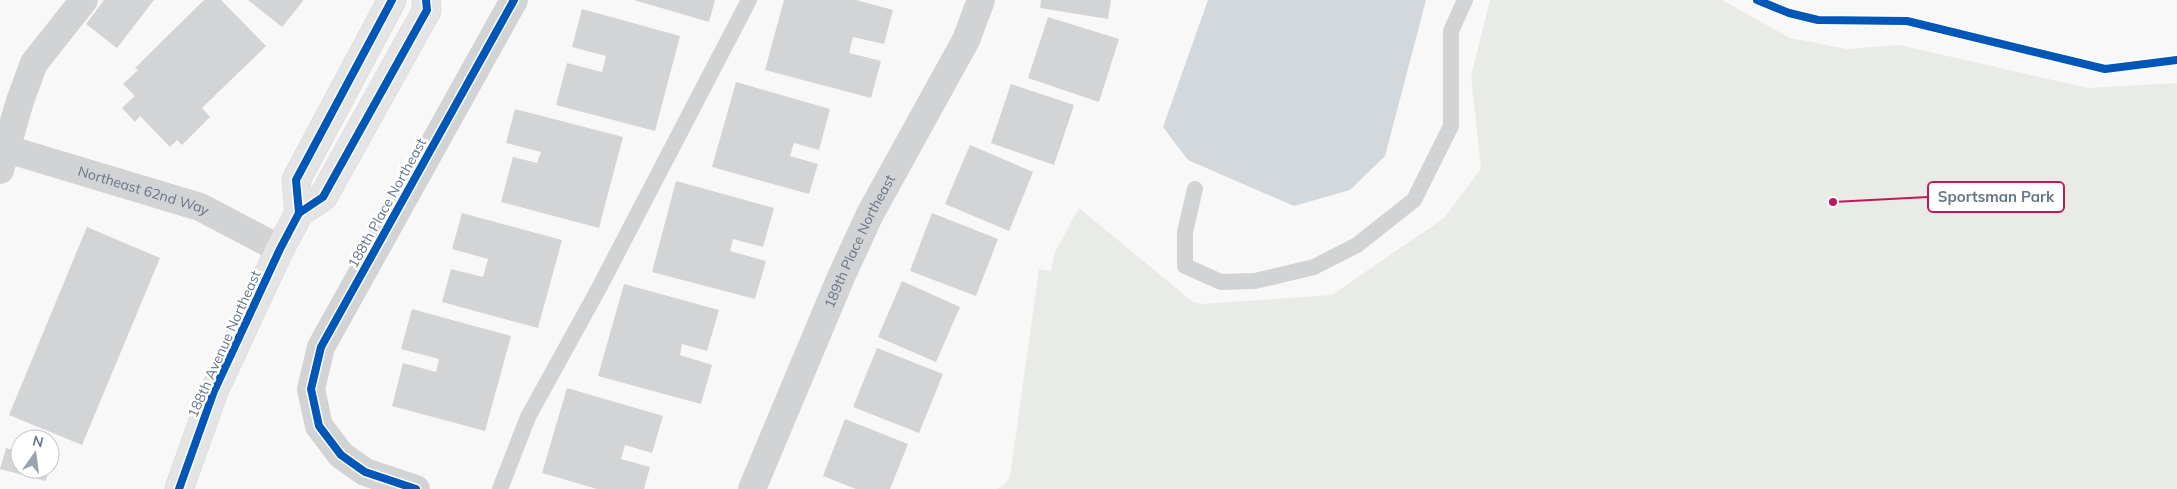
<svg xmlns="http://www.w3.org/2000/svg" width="2177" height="489" font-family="Mulish,sans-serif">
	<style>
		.green { fill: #e8ebe6 }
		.water { fill: #d3d8dd }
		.building { fill: #d3d4d5 }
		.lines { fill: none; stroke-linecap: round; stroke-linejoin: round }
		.secondary-casing { stroke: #d3d5d7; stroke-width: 29 }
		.lane { stroke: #d2d3d4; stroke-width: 16 }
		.street { stroke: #d2d3d4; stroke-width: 28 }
		.secondary { stroke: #e4e4e5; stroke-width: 28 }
		.cycleway-casing { stroke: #fff; stroke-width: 11 }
		.cycleway { stroke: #0057b8; stroke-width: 8 }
		.labels { text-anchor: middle; stroke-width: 5; stroke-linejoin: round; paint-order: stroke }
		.street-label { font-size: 14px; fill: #677689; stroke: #fff }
		.leader { fill: none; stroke: #c2185b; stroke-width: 2 }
		.callout-dot { fill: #c2185b; stroke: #fff; stroke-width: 2 }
		.callout { fill: #fff; stroke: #c2185b; stroke-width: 2 }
		.callout-label { font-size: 15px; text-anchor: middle; font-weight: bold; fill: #677689 }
	</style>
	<rect width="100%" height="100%" fill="#f8f8f8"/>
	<!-- green -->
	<path class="green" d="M 1490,0 L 1722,0 L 1790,38 L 1847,49 L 1899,45 L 2088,88 L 2177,83 L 2177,489 L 996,489 L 1004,485 L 1010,477 L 1039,269 L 1051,271 L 1054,254 L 1079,208 L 1193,302 L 1202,304 L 1332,295 L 1444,218 L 1481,169 L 1471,76 Z"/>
	<!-- water -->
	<path class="water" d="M 1208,0 L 1426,0 L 1385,156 L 1350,190 L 1294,206 L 1188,160 L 1163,127 Z"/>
	<!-- building -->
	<g class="building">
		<path d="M 104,0 L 154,0 L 117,48 L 86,24 Z"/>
		<path d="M 204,0 L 221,0 L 266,46 L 202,108 L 210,117 L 182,145 L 177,140 L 170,147 L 140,116 L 135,122 L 122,108 L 135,96 L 123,84 L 138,70 L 135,68 Z"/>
		<path d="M 248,0 L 302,0 L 303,1 L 282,27 Z"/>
		<path d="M 634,0 L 715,0 L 709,22 Z"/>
		<path d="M 784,0 L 856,0 L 893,10 L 884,44 L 853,37 L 849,53 L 881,61 L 871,98 L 765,70 Z"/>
		<path d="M 1041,0 L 1111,0 L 1108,19 L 1040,8 Z"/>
		<path d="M 582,9 L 680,36 L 655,131 L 556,105 L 567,63 L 602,72 L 606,56 L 572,47 Z"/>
		<path d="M 1048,17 L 1119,39 L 1099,102 L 1028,78 Z"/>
		<path d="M 736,82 L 830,109 L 819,150 L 794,143 L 790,156 L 818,164 L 809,194 L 712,167 Z"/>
		<path d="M 1011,84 L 1074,105 L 1054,165 L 991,143 Z"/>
		<path d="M 515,109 L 623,137 L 599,228 L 501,202 L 513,157 L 537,163 L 541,152 L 506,143 Z"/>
		<path d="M 970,145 L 1033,172 L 1009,231 L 945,204 Z"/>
		<path d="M 676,181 L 774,208 L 763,247 L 733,239 L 730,251 L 766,261 L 755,299 L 652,272 Z"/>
		<path d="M 462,213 L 562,240 L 538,328 L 442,302 L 451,269 L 483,277 L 488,259 L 452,249 Z"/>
		<path d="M 932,213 L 998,239 L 976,296 L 910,271 Z"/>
		<path d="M 87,227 L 160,258 L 82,445 L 9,415 Z"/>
		<path d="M 902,281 L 960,307 L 936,362 L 878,337 Z"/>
		<path d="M 624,284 L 719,310 L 707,351 L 682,344 L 680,355 L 712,365 L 701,404 L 598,376 Z"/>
		<path d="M 412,309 L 511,336 L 485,431 L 392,406 L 403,363 L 436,372 L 439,359 L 401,349 Z"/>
		<path d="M 877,348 L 943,374 L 919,433 L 853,407 Z"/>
		<path d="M 567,388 L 663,416 L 652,453 L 625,445 L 621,459 L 650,467 L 644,489 L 597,489 L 542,473 Z"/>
		<path d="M 845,419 L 908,444 L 890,489 L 856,489 L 823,476 Z"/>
		<path d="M 6,448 L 20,452 L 20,469 L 49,469 L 46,481 L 0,469 Z"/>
	</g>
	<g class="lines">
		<defs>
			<g id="secondary">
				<path d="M 299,213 L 296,180 L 392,0"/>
				<path d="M 179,489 L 214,391 L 280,249 L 299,213 L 323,197 L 427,10 L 426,0"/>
			</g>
		</defs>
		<!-- secondary casing -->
		<use href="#secondary" class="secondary-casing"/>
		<!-- lane -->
		<g class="lane">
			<path d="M 1195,189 L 1185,232 L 1185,266 L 1221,282 L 1255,281 L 1314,267 L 1357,245 L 1414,200 L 1451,126 L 1451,31 L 1465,0"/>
			<path d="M 500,489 L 528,417 L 599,288 L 749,0"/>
		</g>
		<!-- street -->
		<g class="street">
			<path id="s1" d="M 0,147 L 200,207 L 280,249"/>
			<path d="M 0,170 L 20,101 L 34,63 L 84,0"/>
			<path d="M 416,489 L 365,472 L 341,455 L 319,426 L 311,389 L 321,347 L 514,0"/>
			<path id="s2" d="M 752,489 L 841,277 L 870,214 L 966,40 L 981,0"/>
		</g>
		<!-- secondary -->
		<use href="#secondary" class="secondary"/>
		<defs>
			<g id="cycleway">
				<path d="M 1757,0 L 1789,13 L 1818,20 L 1907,21 L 2105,69 L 2177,60"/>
				<path d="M 299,213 L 296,180 L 392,0"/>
				<path d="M 179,489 L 214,391 L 280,249 L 299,213 L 323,197 L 427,10 L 426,0"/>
				<path d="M 416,489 L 365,472 L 341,455 L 319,426 L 311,389 L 321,347 L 514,0"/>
			</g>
		</defs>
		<!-- cycleway casing -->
		<use href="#cycleway" class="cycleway-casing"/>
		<!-- cycleway -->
		<use href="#cycleway" class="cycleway"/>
	</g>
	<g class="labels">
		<!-- street labels -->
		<g class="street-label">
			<text dy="5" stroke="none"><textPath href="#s1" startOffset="150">Northeast 62nd Way</textPath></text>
			<text transform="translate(387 203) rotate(-61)" y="5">188th Place Northeast</text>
			<text dy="5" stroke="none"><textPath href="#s2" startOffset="270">189th Place Northeast</textPath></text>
			<text transform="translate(224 344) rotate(-66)" y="5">188th Avenue Northeast</text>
		</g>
	</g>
	<!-- callouts -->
	<path class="leader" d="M1833 202L1928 197"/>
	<circle class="callout-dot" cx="1833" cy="202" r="5"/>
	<rect class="callout" x="1928" y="182" width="136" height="30" rx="5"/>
	<g class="callout-label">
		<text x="1996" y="202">Sportsman Park</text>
	</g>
	<!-- north arrow -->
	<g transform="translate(35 454) rotate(14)"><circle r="24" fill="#ffffff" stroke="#c2c8d0"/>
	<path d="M0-4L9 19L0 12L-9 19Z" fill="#9aa4b0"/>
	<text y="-8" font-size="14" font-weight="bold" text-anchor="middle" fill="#677689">N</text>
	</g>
</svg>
